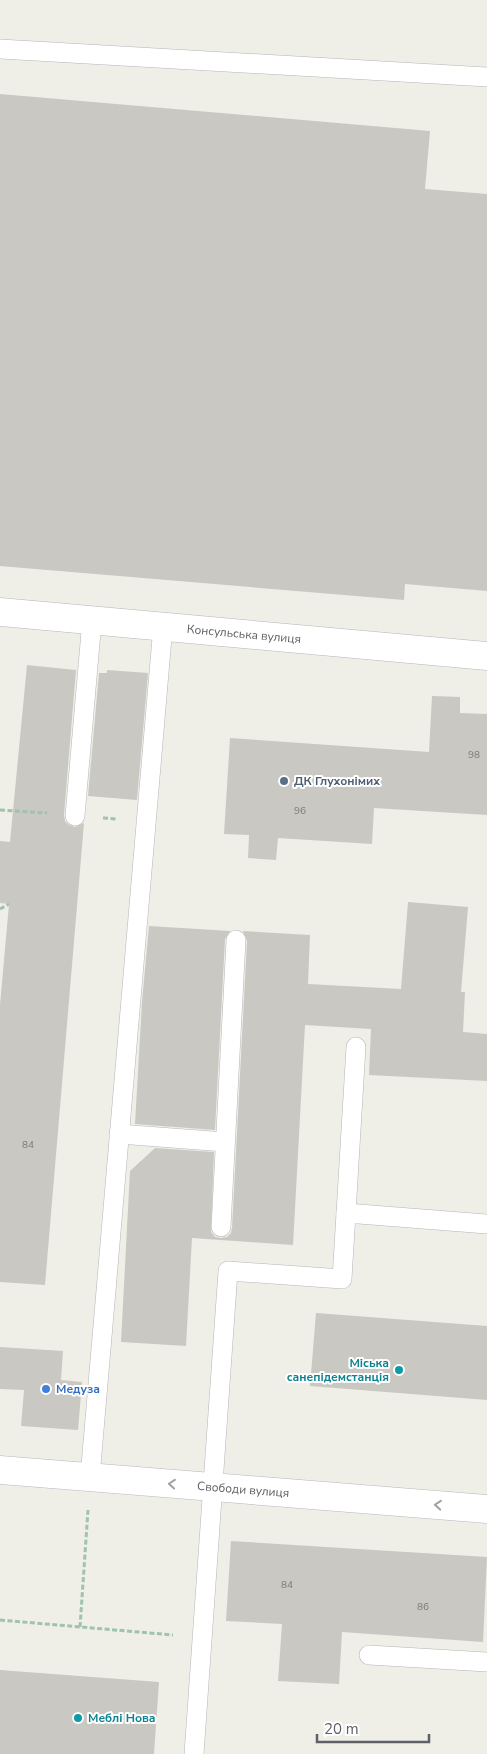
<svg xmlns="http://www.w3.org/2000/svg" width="487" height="1754" font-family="'Nunito Sans',sans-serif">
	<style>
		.building { fill: #cac8c3 }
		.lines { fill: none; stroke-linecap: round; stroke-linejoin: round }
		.lane-casing { stroke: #b4b6ba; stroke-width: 20 }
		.street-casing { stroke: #b4b6ba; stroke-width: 29 }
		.secondary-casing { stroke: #b5b8bc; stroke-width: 29 }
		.path { stroke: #a0c3ad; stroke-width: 3; stroke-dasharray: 5 2.5; stroke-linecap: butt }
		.lane { stroke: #fff; stroke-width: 19 }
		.street { stroke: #fff; stroke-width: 28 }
		.secondary { stroke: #fff; stroke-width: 28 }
		.oneway { stroke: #9ea0a3 }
		.service-dot { fill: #5c6f8a; stroke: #fff; stroke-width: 2 }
		.culture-dot { fill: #0f9aa8; stroke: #fff; stroke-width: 2 }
		.shop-dot { fill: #3f7fe0; stroke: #fff; stroke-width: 2 }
		.labels { text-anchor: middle; stroke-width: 4; stroke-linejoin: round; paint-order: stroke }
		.number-label { font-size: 10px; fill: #797b7c }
		.street-label { font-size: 12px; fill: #5e6165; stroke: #fff }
		.service-label { font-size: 12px; font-weight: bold; fill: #4e5e75; stroke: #fff; text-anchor: start }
		.culture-label { font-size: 12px; font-weight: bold; fill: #0d838f; stroke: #fff; text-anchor: end }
		.shop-label { font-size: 12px; font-weight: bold; fill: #366cbe; stroke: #fff; text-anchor: start }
	</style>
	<rect width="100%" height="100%" fill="#efeee7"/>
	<!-- building -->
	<g class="building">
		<path d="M 0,94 L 430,131 L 425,189 L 487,194 L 487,591 L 405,584 L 404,600 L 0,566 Z"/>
		<path d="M 27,665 L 76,670 L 64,815 L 65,821 L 69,825 L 75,827 L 84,823 L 45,1285 L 0,1282 L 0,1005 L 9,904 L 0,903 L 0,841 L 10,842 Z"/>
		<path d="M 107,670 L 148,673 L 137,800 L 88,796 L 99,673 L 107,673 Z"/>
		<path d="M 432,696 L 460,697 L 460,713 L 487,714 L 487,815 L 374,808 L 372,844 L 278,838 L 276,860 L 248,858 L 249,835 L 224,834 L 230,738 L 429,752 Z"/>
		<path d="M 408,902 L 468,907 L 461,992 L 465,992 L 463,1032 L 487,1034 L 487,1081 L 369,1075 L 371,1029 L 305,1025 L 293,1245 L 192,1238 L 186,1346 L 121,1342 L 130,1171 L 155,1148 L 214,1152 L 211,1232 L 215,1237 L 221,1238 L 227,1237 L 231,1233 L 232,1228 L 247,941 L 243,931 L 310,935 L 308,984 L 401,989 Z"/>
		<path d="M 149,926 L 230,931 L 225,939 L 215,1130 L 135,1124 L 142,1002 Z"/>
		<path d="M 316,1313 L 487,1326 L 487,1400 L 310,1386 Z"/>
		<path d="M 0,1347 L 63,1351 L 61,1380 L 82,1382 L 78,1430 L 21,1426 L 24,1390 L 0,1389 Z"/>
		<path d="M 231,1541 L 487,1557 L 483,1642 L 342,1632 L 339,1684 L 278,1681 L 282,1624 L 226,1621 Z"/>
		<path d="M 0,1670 L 159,1682 L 154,1754 L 0,1754 Z"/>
	</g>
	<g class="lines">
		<defs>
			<g id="lane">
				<path d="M 0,49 L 487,77"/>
				<path d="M 75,816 L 92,620"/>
				<path d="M 119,1134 L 225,1142"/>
				<path d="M 346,1213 L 356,1047"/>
				<path d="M 221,1227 L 236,940"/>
				<path d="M 90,1477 L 163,626"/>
				<path d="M 369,1655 L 487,1662"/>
				<path d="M 194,1754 L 228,1271 L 342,1279 L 346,1213 L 487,1224"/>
			</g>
			<g id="street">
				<path id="s1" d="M 0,612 L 487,656"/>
			</g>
			<g id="secondary">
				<path id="s2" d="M 0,1470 L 487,1509"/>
			</g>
		</defs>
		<!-- lane casing -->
		<use href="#lane" class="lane-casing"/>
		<!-- street casing -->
		<use href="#street" class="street-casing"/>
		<!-- secondary casing -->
		<use href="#secondary" class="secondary-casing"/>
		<!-- path -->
		<g class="path">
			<path d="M 0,810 L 47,813"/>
			<path d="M 103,818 L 117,819"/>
			<path d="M 0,909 L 9,904"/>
			<path d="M 0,1620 L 173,1635"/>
			<path d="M 80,1627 L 88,1510"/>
		</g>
		<!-- lane -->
		<use href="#lane" class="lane"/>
		<!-- street -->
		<use href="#street" class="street"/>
		<!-- secondary -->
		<use href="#secondary" class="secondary"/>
	</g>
	<!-- one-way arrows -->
	<defs><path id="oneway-chevron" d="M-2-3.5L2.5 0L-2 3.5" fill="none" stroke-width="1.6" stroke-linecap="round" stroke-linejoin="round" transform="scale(1.25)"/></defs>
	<g class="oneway">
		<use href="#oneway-chevron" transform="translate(172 1484) rotate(-175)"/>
		<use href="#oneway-chevron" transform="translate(438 1505) rotate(-175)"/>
	</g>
	<!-- markers -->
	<circle class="service-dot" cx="284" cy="781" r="5"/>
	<g class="culture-dot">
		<circle cx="399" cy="1370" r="5"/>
		<circle cx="78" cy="1718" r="5"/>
	</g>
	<circle class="shop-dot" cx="46" cy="1389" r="5"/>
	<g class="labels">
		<!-- number labels -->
		<g class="number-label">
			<text x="474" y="758">98</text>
			<text x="300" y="814">96</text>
			<text x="28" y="1148">84</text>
			<text x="287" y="1588">84</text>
			<text x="423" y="1610">86</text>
		</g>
		<!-- street labels -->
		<g class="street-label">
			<text dy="4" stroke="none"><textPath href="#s1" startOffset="245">Консульська вулиця</textPath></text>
			<text dy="4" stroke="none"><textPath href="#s2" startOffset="244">Свободи вулиця</textPath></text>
		</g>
		<!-- service labels -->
		<g class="service-label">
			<text x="294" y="785">ДК Глухонімих</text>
		</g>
		<!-- culture labels -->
		<g class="culture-label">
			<text x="389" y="1367">Міська<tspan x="389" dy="14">санепідемстанція</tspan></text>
			<text x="88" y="1722" text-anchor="start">Меблі Нова</text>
		</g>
		<!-- shop labels -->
		<g class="shop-label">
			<text x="56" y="1393">Медуза</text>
		</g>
	</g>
	<!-- scale -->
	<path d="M317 1734v8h112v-8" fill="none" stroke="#5e6165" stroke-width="2.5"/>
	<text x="324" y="1734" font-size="15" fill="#5e6165" stroke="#ffffff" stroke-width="4" paint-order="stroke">20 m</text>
</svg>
